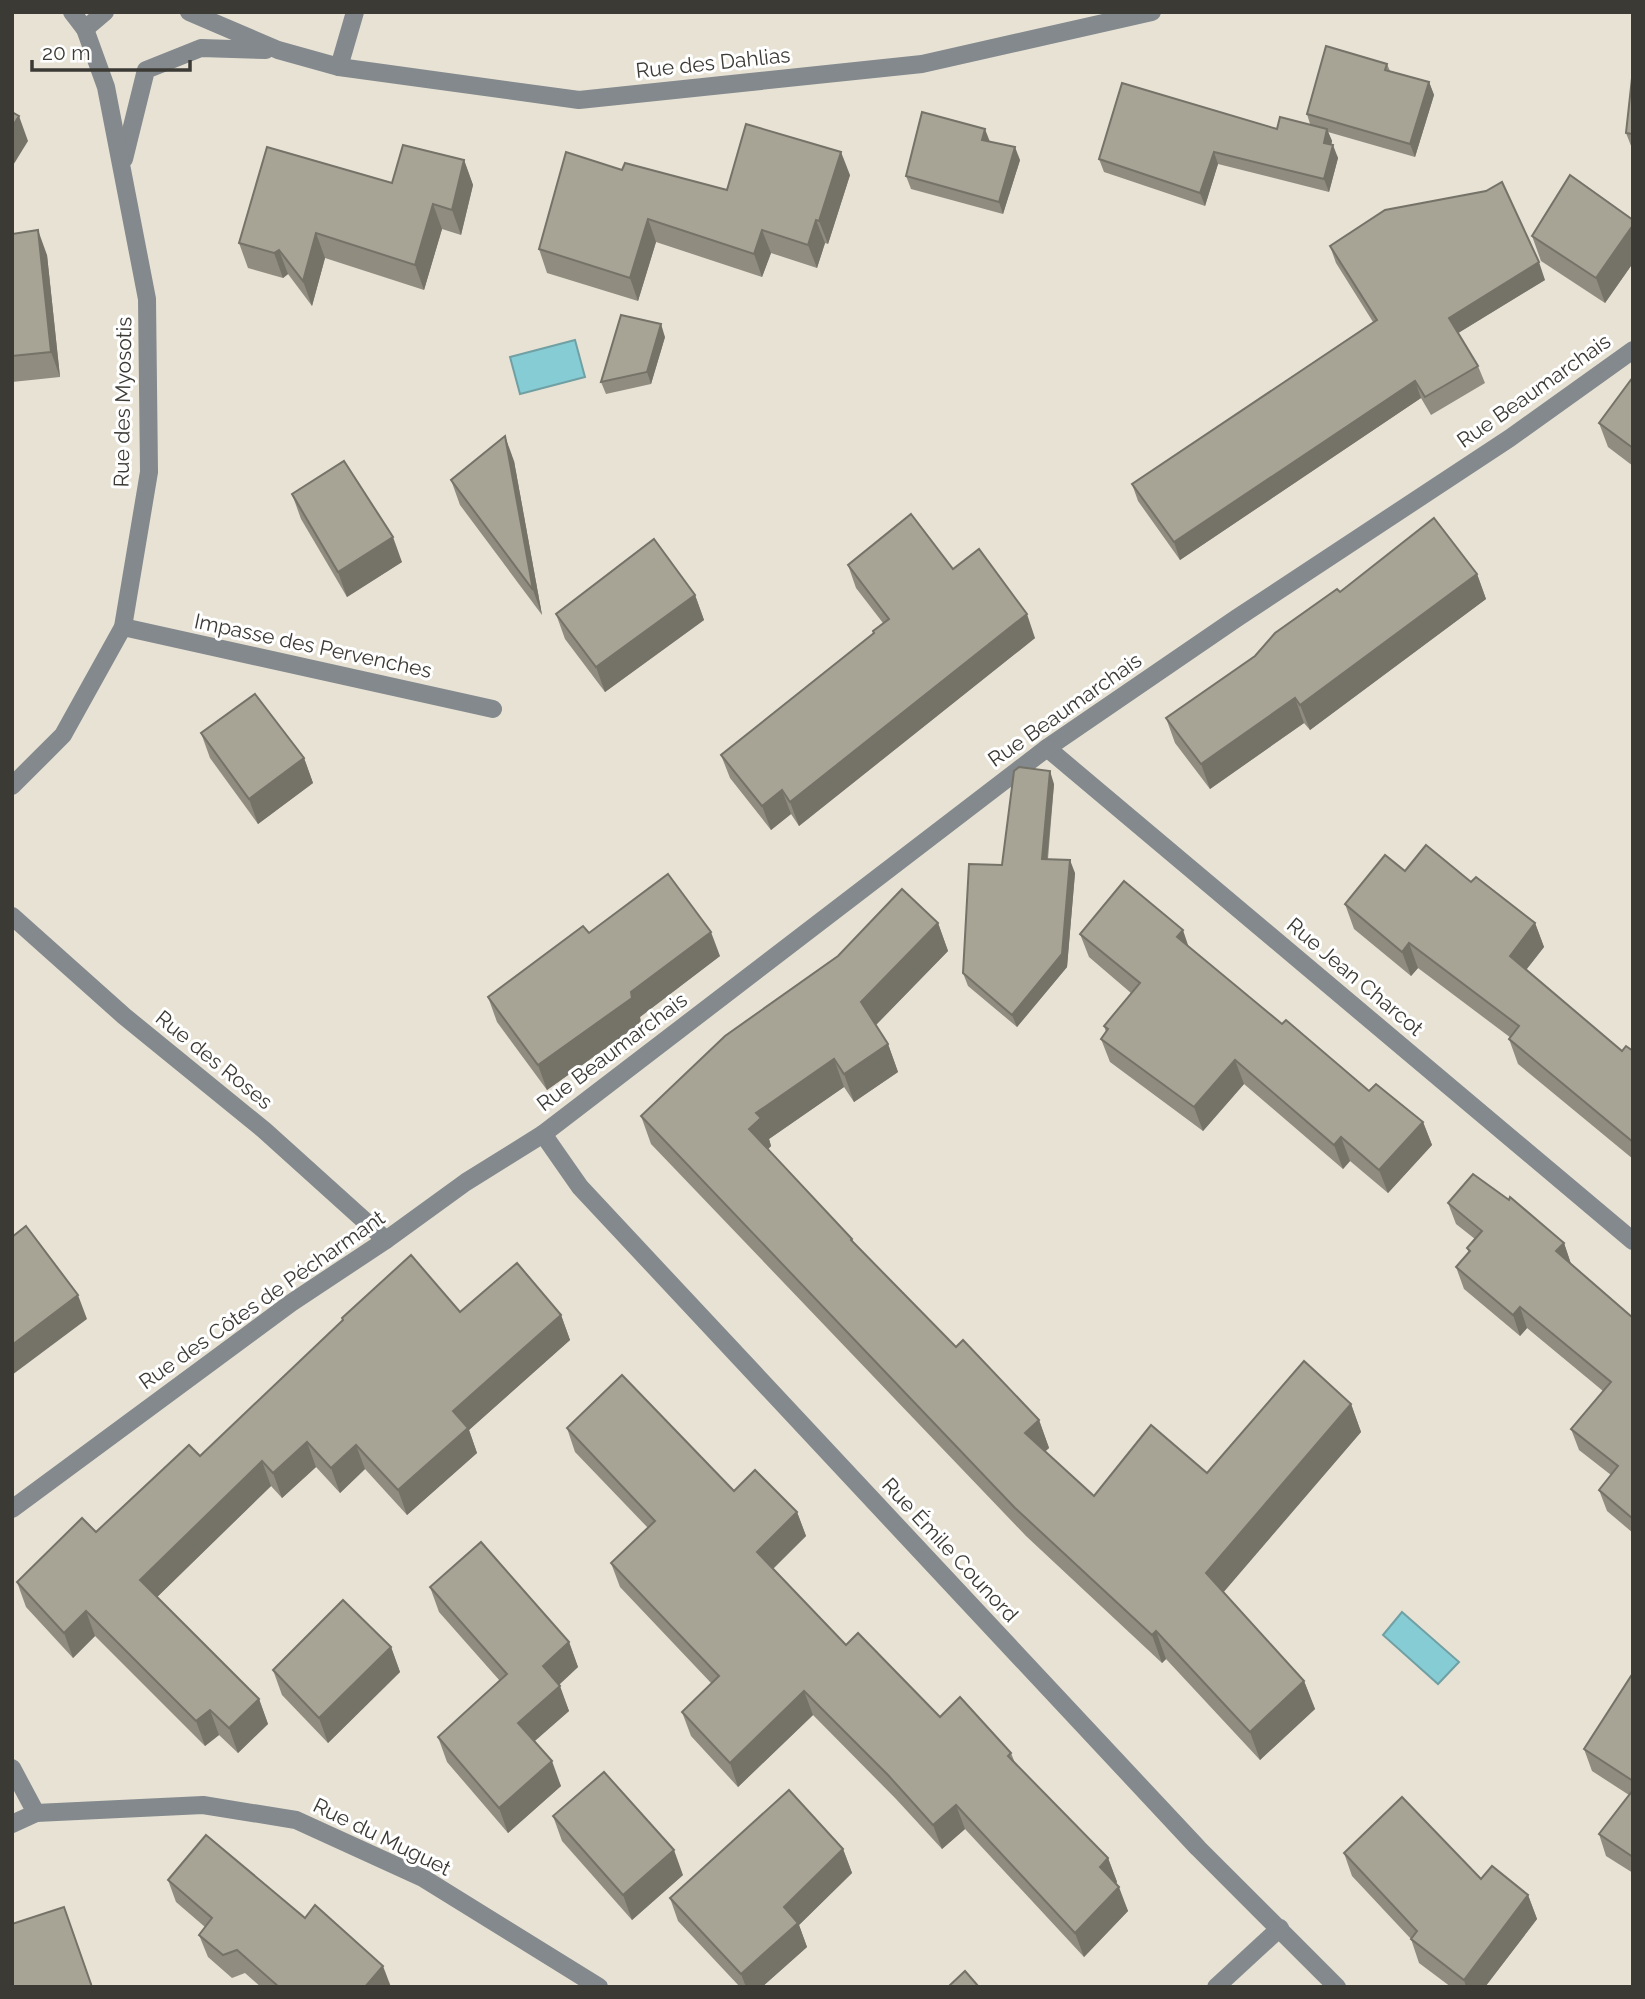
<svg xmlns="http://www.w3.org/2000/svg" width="1645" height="1999" font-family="Raleway,sans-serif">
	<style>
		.water { fill: #86ccd4; stroke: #70a0a4; stroke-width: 2 }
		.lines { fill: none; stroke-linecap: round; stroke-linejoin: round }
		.minor { stroke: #83898d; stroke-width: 18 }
		.wall { fill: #908c80 }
		.shaded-wall { fill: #757268 }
		.building { fill: #a7a395; stroke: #757268; stroke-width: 2 }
		.labels { text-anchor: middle; stroke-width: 6; stroke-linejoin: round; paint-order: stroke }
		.street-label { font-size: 21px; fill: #3c3a35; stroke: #fff }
	</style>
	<rect width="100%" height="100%" fill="#e7e2d4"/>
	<!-- water -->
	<g class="water">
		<path d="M 575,340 L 585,377 L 520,394 L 510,357 Z"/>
		<path d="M 1402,1612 L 1459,1662 L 1438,1684 L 1383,1635 Z"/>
	</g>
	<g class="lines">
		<!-- minor -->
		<g class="minor">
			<path d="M 189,12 L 278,50 L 339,67 L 579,100 L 922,64 L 1152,12"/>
			<path d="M 85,29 L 105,12"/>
			<path d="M 339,67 L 355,12"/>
			<path d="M 124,159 L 146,70 L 201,48 L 266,50"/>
			<path d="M 123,627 L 493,709"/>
			<path d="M 1047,748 L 1633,1241"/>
			<path d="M 12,786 L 63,735 L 123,627 L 149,472 L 147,299 L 106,87 L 85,29 L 72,12"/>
			<path d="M 12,916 L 124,1016 L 264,1130 L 386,1240"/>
			<path d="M 543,1134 L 580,1187 L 1198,1848 L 1337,1987"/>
			<path d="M 12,1509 L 291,1303 L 386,1240 L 466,1182 L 543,1134 L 1047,748 L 1237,618 L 1510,438 L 1633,350"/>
			<path d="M 12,1768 L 36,1813 L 12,1824"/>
			<path d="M 36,1813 L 203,1805 L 296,1820 L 423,1878 L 599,1987"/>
			<path d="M 1216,1987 L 1280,1928"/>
		</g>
	</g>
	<!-- wall -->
	<g class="wall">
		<path d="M 1387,64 L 1390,71 L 1429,82 L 1434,95 L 1415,157 L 1328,132 L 1332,141 L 1331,145 L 1338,158 L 1329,192 L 1218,164 L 1205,206 L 1104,172 L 1099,159 L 1277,129 L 1310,124 L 1307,114 Z"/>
		<path d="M 1633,78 L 1633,151 L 1626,133 Z"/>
		<path d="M 990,142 L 1020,160 L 1003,214 L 911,189 L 906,176 Z"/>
		<path d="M 464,160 L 473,185 L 461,235 L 442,229 L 424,290 L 325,258 L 312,306 L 288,274 L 283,278 L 248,268 L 239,243 L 392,183 Z"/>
		<path d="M 622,170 L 727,190 L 850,175 L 828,244 L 825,243 L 817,268 L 771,253 L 762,277 L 656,242 L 638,301 L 547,273 L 539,249 Z"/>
		<path d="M 1633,220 L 1633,263 L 1605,303 L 1541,261 L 1532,236 Z"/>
		<path d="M 12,234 L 47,255 L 60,377 L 12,382 Z"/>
		<path d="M 1330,246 L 1545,280 L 1458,333 L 1478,366 L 1485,383 L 1431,415 L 1421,398 L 1180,560 L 1138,501 L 1132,484 L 1373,322 L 1336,263 Z"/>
		<path d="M 665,337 L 651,384 L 606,394 L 601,382 Z"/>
		<path d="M 1633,377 L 1633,466 L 1608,447 L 1599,423 Z"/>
		<path d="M 514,461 L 542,615 L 460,505 L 451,480 Z"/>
		<path d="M 292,494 L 402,562 L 347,597 L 301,519 Z"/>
		<path d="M 848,565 L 953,569 L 1035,638 L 799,826 L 791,814 L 771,830 L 730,778 L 721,755 L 874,634 L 873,631 L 883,623 L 856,588 Z"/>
		<path d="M 1477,574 L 1486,599 L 1310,730 L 1304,723 L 1210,789 L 1175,743 L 1166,718 L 1255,656 L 1340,592 Z"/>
		<path d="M 695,595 L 704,620 L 605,692 L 565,639 L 556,614 Z"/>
		<path d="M 201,733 L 304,758 L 313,783 L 258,824 L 210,758 Z"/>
		<path d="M 1054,784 L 1048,859 L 1075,873 L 1067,967 L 1017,1027 L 968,986 L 963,973 L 1002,865 Z"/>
		<path d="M 1405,871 L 1471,882 L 1535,923 L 1544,947 L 1526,970 L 1622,1051 L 1633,1051 L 1633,1159 L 1518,1064 L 1509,1039 L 1511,1038 L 1418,968 L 1411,976 L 1354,929 L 1345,904 Z"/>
		<path d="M 938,923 L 948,951 L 876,1025 L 888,1044 L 898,1072 L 854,1102 L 844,1087 L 769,1139 L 771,1146 L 768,1149 L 852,1239 L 854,1243 L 956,1347 L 1039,1420 L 1049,1448 L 1045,1451 L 1094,1496 L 1207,1473 L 1351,1404 L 1361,1432 L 1223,1592 L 1304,1681 L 1315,1709 L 1260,1760 L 1166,1659 L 1162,1663 L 1026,1536 L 651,1144 L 641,1116 Z"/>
		<path d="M 589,933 L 720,956 L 640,1017 L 641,1023 L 547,1090 L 497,1022 L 488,997 Z"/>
		<path d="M 1080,934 L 1189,947 L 1282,1024 L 1369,1091 L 1423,1122 L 1432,1145 L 1388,1193 L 1350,1161 L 1343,1169 L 1244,1084 L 1203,1131 L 1110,1062 L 1101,1039 L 1106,1032 L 1104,1026 L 1131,993 L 1089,957 Z"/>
		<path d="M 1448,1203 L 1564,1243 L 1571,1264 L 1633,1318 L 1633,1533 L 1607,1511 L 1599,1490 L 1611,1475 L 1579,1450 L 1571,1429 L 1603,1391 L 1527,1328 L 1520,1336 L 1464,1289 L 1456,1267 L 1469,1253 L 1467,1248 L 1475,1239 L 1456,1224 Z"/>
		<path d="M 460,1312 L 561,1315 L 570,1340 L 469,1430 L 477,1453 L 407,1515 L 365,1469 L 340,1493 L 316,1467 L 282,1498 L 271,1486 L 157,1597 L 259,1699 L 268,1724 L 238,1753 L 219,1735 L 205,1746 L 95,1636 L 73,1658 L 26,1607 L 17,1582 L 96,1532 L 200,1456 L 343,1320 L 342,1318 Z"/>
		<path d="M 567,1428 L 734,1491 L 797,1512 L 806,1536 L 773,1568 L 846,1645 L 940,1717 L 1011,1753 L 1015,1763 L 1108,1858 L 1117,1882 L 1116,1884 L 1128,1911 L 1084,1957 L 965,1829 L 942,1849 L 896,1799 L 813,1715 L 738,1787 L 691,1736 L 682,1712 L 712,1684 L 620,1587 L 611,1563 L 648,1528 L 575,1452 Z"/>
		<path d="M 430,1587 L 569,1642 L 578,1667 L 559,1685 L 569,1711 L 534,1741 L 561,1786 L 508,1833 L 447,1762 L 438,1737 L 500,1681 L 439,1612 Z"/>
		<path d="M 391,1647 L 400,1672 L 328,1743 L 282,1695 L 273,1670 Z"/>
		<path d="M 1633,1673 L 1633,1873 L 1606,1856 L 1599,1834 L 1629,1795 L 1592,1771 L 1584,1749 Z"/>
		<path d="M 553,1816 L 683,1875 L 632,1920 L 562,1841 Z"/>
		<path d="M 843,1849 L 852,1873 L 799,1925 L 807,1947 L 762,1987 L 740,1987 L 678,1921 L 670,1898 Z"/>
		<path d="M 1344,1853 L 1481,1879 L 1528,1895 L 1537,1919 L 1485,1987 L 1451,1987 L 1419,1963 L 1411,1939 L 1352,1876 Z"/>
		<path d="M 168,1880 L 305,1918 L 391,1987 L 261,1987 L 245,1973 L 232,1978 L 208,1957 L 199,1935 L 205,1927 L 176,1902 Z"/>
	</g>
	<!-- shaded-wall -->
	<g class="shaded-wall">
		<path d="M 1429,82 L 1434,95 L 1415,157 L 1410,144 Z"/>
		<path d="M 19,116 L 28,141 L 12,167 L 12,127 Z"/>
		<path d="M 985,129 L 990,142 L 982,140 Z"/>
		<path d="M 1327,129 L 1332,141 L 1329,155 L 1324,143 Z"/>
		<path d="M 1333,145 L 1338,158 L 1329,192 L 1324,179 Z"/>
		<path d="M 1015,147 L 1020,160 L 1003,214 L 999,202 Z"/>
		<path d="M 841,152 L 850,175 L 828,244 L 819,221 Z"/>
		<path d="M 1214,152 L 1218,164 L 1205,206 L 1200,193 Z"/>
		<path d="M 464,160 L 473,185 L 461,235 L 452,210 Z"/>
		<path d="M 433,204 L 442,229 L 424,290 L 415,265 Z"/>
		<path d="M 648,219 L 656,242 L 638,301 L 630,278 Z"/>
		<path d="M 816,220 L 825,243 L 817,268 L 808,245 Z"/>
		<path d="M 1633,225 L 1633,263 L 1605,303 L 1596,278 Z"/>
		<path d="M 38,230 L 47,255 L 60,377 L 51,352 Z"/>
		<path d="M 762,230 L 771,253 L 762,277 L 754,254 Z"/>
		<path d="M 316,233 L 325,258 L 312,306 L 303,281 Z"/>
		<path d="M 279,250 L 288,274 L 283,278 L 274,253 Z"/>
		<path d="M 1539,262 L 1545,280 L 1455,335 L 1449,318 Z"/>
		<path d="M 661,324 L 665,337 L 651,384 L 647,372 Z"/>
		<path d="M 1415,381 L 1421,398 L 1180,560 L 1174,542 Z"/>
		<path d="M 505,436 L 514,461 L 542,615 L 533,590 Z"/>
		<path d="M 393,537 L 402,562 L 347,597 L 338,572 Z"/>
		<path d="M 1477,574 L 1486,599 L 1310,730 L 1300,705 Z"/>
		<path d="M 695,595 L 704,620 L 605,692 L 596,667 Z"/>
		<path d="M 1027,614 L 1035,638 L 799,826 L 790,802 Z"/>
		<path d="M 1295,698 L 1304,723 L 1210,789 L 1201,764 Z"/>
		<path d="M 304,758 L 313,783 L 258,824 L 249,799 Z"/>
		<path d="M 1050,771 L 1054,784 L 1046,871 L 1042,859 Z"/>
		<path d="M 782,790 L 791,814 L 771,830 L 762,806 Z"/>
		<path d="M 1070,860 L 1075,873 L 1067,967 L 1017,1027 L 1012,1015 Z"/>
		<path d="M 938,923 L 948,951 L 871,1030 L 861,1002 Z"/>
		<path d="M 1535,923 L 1544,947 L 1518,980 L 1510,956 Z"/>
		<path d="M 1183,930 L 1191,954 L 1177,937 Z"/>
		<path d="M 711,932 L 720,956 L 640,1017 L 641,1023 L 547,1090 L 538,1065 L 631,992 Z"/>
		<path d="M 1409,943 L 1418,968 L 1411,976 L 1402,952 Z"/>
		<path d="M 888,1044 L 898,1072 L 854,1102 L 844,1074 Z"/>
		<path d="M 834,1059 L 844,1087 L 769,1139 L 771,1146 L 760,1157 L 749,1129 L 756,1113 Z"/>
		<path d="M 1235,1060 L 1244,1084 L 1203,1131 L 1194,1107 Z"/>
		<path d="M 1423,1122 L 1432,1145 L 1388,1193 L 1379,1170 Z"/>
		<path d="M 1341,1137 L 1350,1161 L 1343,1169 L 1334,1145 Z"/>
		<path d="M 1564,1243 L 1571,1264 L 1556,1251 Z"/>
		<path d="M 78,1295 L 87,1319 L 12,1375 L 12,1345 Z"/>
		<path d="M 1520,1307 L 1527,1328 L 1520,1336 L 1513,1315 Z"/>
		<path d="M 561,1315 L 570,1340 L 469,1430 L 477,1453 L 407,1515 L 398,1490 L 453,1411 Z"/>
		<path d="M 1351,1404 L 1361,1432 L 1216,1601 L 1206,1573 Z"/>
		<path d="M 1039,1420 L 1049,1448 L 1035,1461 L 1025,1433 Z"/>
		<path d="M 307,1442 L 316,1467 L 282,1498 L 273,1473 Z"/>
		<path d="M 356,1445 L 365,1469 L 340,1493 L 331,1468 Z"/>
		<path d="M 262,1461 L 271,1486 L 149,1605 L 140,1580 Z"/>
		<path d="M 797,1512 L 806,1536 L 766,1576 L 757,1552 Z"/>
		<path d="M 86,1611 L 95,1636 L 73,1658 L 64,1633 Z"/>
		<path d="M 1156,1631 L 1166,1659 L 1162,1663 L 1152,1635 Z"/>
		<path d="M 569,1642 L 578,1667 L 552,1691 L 543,1666 Z"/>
		<path d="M 391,1647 L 400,1672 L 328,1743 L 319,1718 Z"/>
		<path d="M 1304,1681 L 1315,1709 L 1260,1760 L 1250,1732 Z"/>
		<path d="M 560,1686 L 569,1711 L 527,1748 L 518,1723 Z"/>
		<path d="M 804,1691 L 813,1715 L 738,1787 L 730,1763 Z"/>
		<path d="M 259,1699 L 268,1724 L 238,1753 L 229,1728 Z"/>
		<path d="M 210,1710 L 219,1735 L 205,1746 L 196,1721 Z"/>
		<path d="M 552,1761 L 561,1786 L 508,1833 L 499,1808 Z"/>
		<path d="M 956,1805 L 965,1829 L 942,1849 L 933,1825 Z"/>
		<path d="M 843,1849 L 852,1873 L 799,1925 L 807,1947 L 762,1987 L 746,1987 L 741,1974 L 784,1907 Z"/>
		<path d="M 674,1850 L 683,1875 L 632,1920 L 623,1895 Z"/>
		<path d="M 1108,1858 L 1117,1882 L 1108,1891 L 1100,1867 Z"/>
		<path d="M 1119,1887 L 1128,1911 L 1084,1957 L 1075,1933 Z"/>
		<path d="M 1528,1895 L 1537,1919 L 1485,1987 L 1466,1987 L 1464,1980 Z"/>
		<path d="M 383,1966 L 391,1987 L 365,1987 Z"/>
	</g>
	<!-- building -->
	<g class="building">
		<path d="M 1326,46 L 1387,64 L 1385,70 L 1429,82 L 1410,144 L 1307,114 Z"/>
		<path d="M 1632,78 L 1633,78 L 1633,134 L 1626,133 Z"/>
		<path d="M 1122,83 L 1277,129 L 1280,117 L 1327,129 L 1324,143 L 1333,145 L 1324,179 L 1214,152 L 1200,193 L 1099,159 Z"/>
		<path d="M 12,112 L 19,116 L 12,127 Z"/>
		<path d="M 922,112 L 985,129 L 982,140 L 1015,147 L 999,202 L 906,176 Z"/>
		<path d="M 746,124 L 841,152 L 819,221 L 816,220 L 808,245 L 762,230 L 754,254 L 648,219 L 630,278 L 539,249 L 566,152 L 622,170 L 625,163 L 727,190 Z"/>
		<path d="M 403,145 L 464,160 L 452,210 L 433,204 L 415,265 L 316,233 L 303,281 L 279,250 L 274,253 L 239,243 L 267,147 L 392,183 Z"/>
		<path d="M 1570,175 L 1633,220 L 1633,225 L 1596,278 L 1532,236 Z"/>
		<path d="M 1502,182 L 1539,262 L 1449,318 L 1478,366 L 1425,397 L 1415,381 L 1174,542 L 1132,484 L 1377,320 L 1330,246 L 1385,210 L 1486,191 Z"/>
		<path d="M 38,230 L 51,352 L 12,356 L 12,234 Z"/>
		<path d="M 621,315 L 661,324 L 647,372 L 601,382 Z"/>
		<path d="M 1633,377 L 1633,448 L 1599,423 Z"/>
		<path d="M 505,436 L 533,590 L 451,480 Z"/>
		<path d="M 344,461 L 393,537 L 338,572 L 292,494 Z"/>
		<path d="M 911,514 L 953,569 L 979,549 L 1027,614 L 790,802 L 782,790 L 762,806 L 721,755 L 874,633 L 873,631 L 889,619 L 848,565 Z"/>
		<path d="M 1434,518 L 1477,574 L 1300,705 L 1295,698 L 1201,764 L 1166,718 L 1255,656 L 1275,633 L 1337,589 L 1340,592 Z"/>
		<path d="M 654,539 L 695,595 L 596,667 L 556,614 Z"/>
		<path d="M 255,694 L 304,758 L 249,799 L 201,733 Z"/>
		<path d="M 1019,767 L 1050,771 L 1042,859 L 1070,860 L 1062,954 L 1012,1015 L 963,973 L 969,864 L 1002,865 L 1014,771 Z"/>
		<path d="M 1426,845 L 1471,882 L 1476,877 L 1535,923 L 1510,956 L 1622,1051 L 1626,1046 L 1633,1051 L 1633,1142 L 1509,1039 L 1519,1026 L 1409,943 L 1402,952 L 1345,904 L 1385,855 L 1405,871 Z"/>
		<path d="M 668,874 L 711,932 L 631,992 L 632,998 L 538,1065 L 488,997 L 583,926 L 589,933 Z"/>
		<path d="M 1124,881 L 1183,930 L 1177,937 L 1282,1024 L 1286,1020 L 1369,1091 L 1376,1084 L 1423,1122 L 1379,1170 L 1341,1137 L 1334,1145 L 1235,1060 L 1194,1107 L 1101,1039 L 1108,1029 L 1104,1026 L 1140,983 L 1080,934 Z"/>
		<path d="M 902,889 L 938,923 L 861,1002 L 888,1044 L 844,1074 L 834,1059 L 756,1113 L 761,1118 L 749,1129 L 852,1239 L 851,1240 L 956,1347 L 963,1340 L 1039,1420 L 1025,1433 L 1094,1496 L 1151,1425 L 1207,1473 L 1304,1361 L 1351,1404 L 1206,1573 L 1304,1681 L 1250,1732 L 1156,1631 L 1152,1635 L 1015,1508 L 641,1116 L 725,1036 L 838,956 Z"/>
		<path d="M 1473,1174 L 1509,1200 L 1510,1197 L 1564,1243 L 1556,1251 L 1633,1318 L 1632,1518 L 1599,1490 L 1618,1466 L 1571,1429 L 1611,1382 L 1520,1307 L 1513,1315 L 1456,1267 L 1470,1251 L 1467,1248 L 1482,1231 L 1448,1203 Z"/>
		<path d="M 26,1226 L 78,1295 L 12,1345 L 12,1237 Z"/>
		<path d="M 411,1255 L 460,1312 L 517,1263 L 561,1315 L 453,1411 L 468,1428 L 398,1490 L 356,1445 L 331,1468 L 307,1442 L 273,1473 L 262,1461 L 140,1580 L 259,1699 L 229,1728 L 210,1710 L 196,1721 L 86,1611 L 64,1633 L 17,1582 L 82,1518 L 96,1532 L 189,1445 L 200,1456 L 343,1320 L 342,1318 Z"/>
		<path d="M 622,1375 L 734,1491 L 755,1470 L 797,1512 L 757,1552 L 846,1645 L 858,1633 L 940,1717 L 960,1697 L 1011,1753 L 1008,1756 L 1108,1858 L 1100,1867 L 1119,1887 L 1075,1933 L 956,1805 L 933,1825 L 888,1775 L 804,1691 L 730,1763 L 682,1712 L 719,1676 L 611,1563 L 655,1521 L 567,1428 Z"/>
		<path d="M 481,1542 L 569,1642 L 543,1666 L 560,1686 L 518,1723 L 552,1761 L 499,1808 L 438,1737 L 507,1674 L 430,1587 Z"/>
		<path d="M 343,1600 L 391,1647 L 319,1718 L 273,1670 Z"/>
		<path d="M 1633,1673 L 1633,1781 L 1584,1749 Z"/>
		<path d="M 604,1772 L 674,1850 L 623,1895 L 553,1816 Z"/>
		<path d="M 789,1790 L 843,1849 L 784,1907 L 798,1923 L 741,1974 L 670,1898 Z"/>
		<path d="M 1633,1790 L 1633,1857 L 1599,1834 Z"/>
		<path d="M 1402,1797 L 1481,1879 L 1492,1866 L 1528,1895 L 1464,1980 L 1411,1939 L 1417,1931 L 1344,1853 Z"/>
		<path d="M 206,1835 L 305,1918 L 315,1905 L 383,1966 L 365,1987 L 279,1987 L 237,1950 L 223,1955 L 199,1935 L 212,1918 L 168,1880 Z"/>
		<path d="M 64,1907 L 92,1987 L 12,1987 L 12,1924 Z"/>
		<path d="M 965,1971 L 979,1987 L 948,1987 Z"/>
	</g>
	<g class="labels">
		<!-- street labels -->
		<g class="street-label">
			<text transform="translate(713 63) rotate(-6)" y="7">Rue des Dahlias</text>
			<text transform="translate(1534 391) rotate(-35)" y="7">Rue Beaumarchais</text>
			<text transform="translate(123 402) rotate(-89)" y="7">Rue des Myosotis</text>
			<text transform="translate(313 646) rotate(12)" y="7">Impasse des Pervenches</text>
			<text transform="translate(1065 710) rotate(-35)" y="7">Rue Beaumarchais</text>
			<text transform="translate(1355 977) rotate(40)" y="7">Rue Jean Charcot</text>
			<text transform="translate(612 1052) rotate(-37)" y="7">Rue Beaumarchais</text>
			<text transform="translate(214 1060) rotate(39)" y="7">Rue des Roses</text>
			<text transform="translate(262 1300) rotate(-35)" y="7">Rue des Côtes de Pécharmant</text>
			<text transform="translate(950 1550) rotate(47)" y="7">Rue Émile Counord</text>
			<text transform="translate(382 1837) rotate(26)" y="7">Rue du Muguet</text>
		</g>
	</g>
	<!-- border -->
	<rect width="1645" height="1999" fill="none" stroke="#3c3a35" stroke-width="28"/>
	<!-- scale -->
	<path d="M32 60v10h158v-10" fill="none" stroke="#3c3a35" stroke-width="3.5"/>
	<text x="42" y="60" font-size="21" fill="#3c3a35" stroke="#ffffff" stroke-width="5" paint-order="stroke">20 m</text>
</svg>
